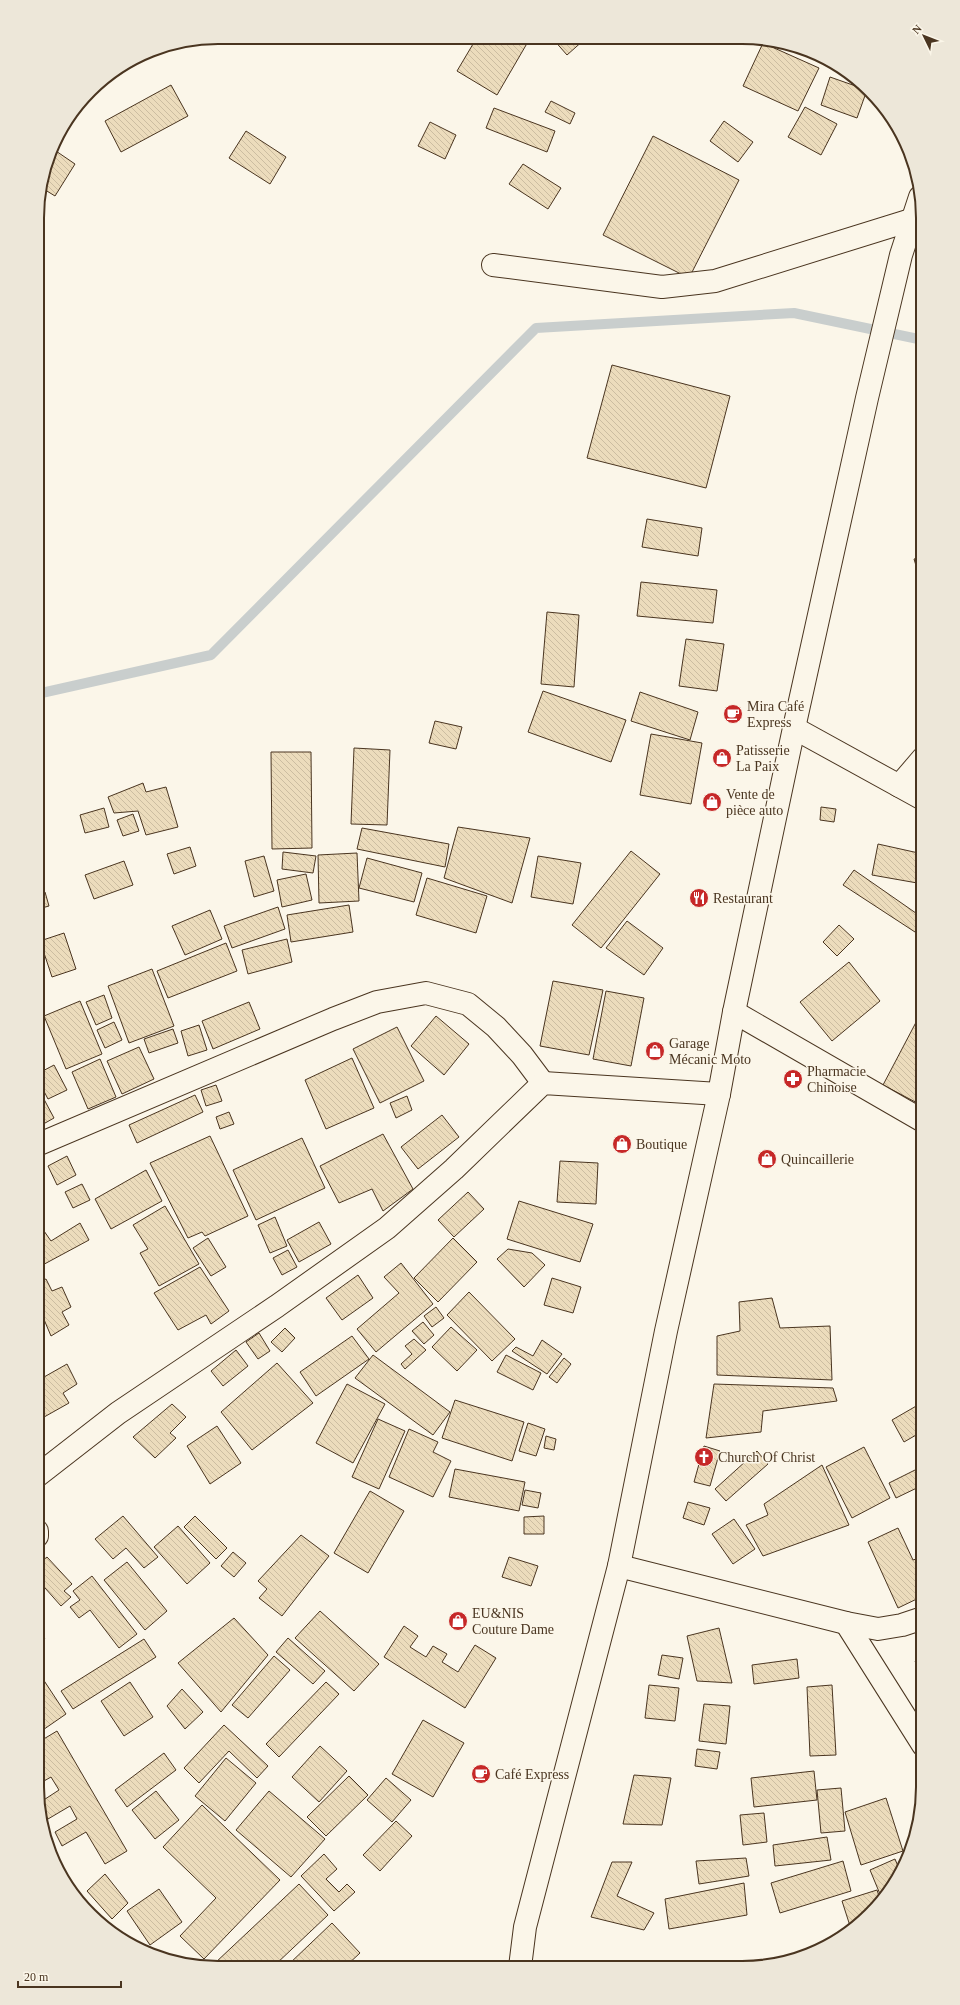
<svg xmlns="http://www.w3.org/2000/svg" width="960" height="2005" font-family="'Times New Roman',serif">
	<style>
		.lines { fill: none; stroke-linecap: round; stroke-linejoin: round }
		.stream { stroke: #c9cecd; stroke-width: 10 }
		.building { fill: url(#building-back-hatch); stroke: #4a3520 }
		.minor-casing { stroke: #4a3520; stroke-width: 24 }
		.minor { stroke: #fbf6e9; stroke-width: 22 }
		.labels { text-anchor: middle; stroke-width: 3; stroke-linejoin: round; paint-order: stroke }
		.poi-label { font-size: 14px; fill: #4a3520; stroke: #fbf6e9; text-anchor: start }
		.rim { fill: none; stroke: #4a3520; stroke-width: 2 }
	</style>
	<defs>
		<pattern id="building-back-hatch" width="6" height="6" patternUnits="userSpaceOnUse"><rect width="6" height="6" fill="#ecdcbc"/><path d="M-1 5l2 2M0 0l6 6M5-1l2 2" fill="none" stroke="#ccbda1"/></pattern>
	</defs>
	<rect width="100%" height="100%" fill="#fbf6e9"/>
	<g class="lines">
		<!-- stream -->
		<path class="stream" d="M 37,694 L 211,655 L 536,328 L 794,313 L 923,340"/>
	</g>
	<!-- building -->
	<g class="building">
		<path d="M 476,39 L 529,40 L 497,95 L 457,71 Z"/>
		<path d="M 553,39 L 585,39 L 567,55 Z"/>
		<path d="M 763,43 L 819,68 L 798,111 L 743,86 Z"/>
		<path d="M 836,65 L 855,78 L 834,70 Z"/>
		<path d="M 830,77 L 867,90 L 857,118 L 821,105 Z"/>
		<path d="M 171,85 L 188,116 L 121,152 L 105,121 Z"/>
		<path d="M 551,101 L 575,113 L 570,124 L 545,112 Z"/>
		<path d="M 805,107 L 837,124 L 821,155 L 788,137 Z"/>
		<path d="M 494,108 L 555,131 L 547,152 L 486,128 Z"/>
		<path d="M 724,121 L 753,142 L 738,162 L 710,141 Z"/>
		<path d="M 430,122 L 456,135 L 445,159 L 418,146 Z"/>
		<path d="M 246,131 L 286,157 L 270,184 L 229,158 Z"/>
		<path d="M 653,136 L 739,180 L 689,278 L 603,235 Z"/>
		<path d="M 53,149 L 75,164 L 55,196 L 42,188 Z"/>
		<path d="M 523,164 L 561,188 L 548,209 L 509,184 Z"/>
		<path d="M 612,365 L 730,396 L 706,488 L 587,458 Z"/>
		<path d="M 647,519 L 702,528 L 698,556 L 642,547 Z"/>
		<rect x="919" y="520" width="4" height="13"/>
		<path d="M 919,539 L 923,539 L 923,552 L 918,552 Z"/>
		<path d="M 923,557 L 923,568 L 917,569 L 914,559 Z"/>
		<path d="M 641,582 L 717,590 L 713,623 L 637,616 Z"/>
		<path d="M 547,612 L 579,615 L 574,687 L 541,684 Z"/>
		<path d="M 686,639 L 724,644 L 717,691 L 679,686 Z"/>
		<path d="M 543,691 L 626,720 L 611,762 L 528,732 Z"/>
		<path d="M 640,692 L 698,712 L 690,740 L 631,721 Z"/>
		<path d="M 435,721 L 462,727 L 456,749 L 429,743 Z"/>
		<path d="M 651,734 L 702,743 L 691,804 L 640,795 Z"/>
		<path d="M 354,748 L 390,750 L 387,825 L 351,824 Z"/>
		<path d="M 271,752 L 311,752 L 312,848 L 272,849 Z"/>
		<path d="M 143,783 L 146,792 L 166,787 L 178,827 L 146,835 L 138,811 L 114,813 L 108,797 Z"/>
		<path d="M 821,807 L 836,809 L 834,822 L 820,820 Z"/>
		<path d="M 104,808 L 109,827 L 85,833 L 80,815 Z"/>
		<path d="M 133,814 L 139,831 L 123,836 L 117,820 Z"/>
		<path d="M 458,827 L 530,838 L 512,903 L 444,878 Z"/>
		<path d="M 362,828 L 449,844 L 445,867 L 357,849 Z"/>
		<path d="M 878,844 L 923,854 L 923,884 L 872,875 Z"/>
		<path d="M 190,847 L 196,866 L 174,874 L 167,854 Z"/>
		<path d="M 631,851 L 660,874 L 601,948 L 572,925 Z"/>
		<path d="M 283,852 L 316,856 L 313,873 L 282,869 Z"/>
		<path d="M 357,853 L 359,901 L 319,903 L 318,855 Z"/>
		<path d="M 264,856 L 274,891 L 254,897 L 245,861 Z"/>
		<path d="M 538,856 L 581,863 L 573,904 L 531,897 Z"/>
		<path d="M 367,858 L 422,873 L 414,902 L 359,888 Z"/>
		<path d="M 124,861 L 133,885 L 94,899 L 85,875 Z"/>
		<path d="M 854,870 L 923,918 L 923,928 L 920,926 L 915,932 L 843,885 Z"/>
		<path d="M 306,874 L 312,900 L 282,907 L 277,880 Z"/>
		<path d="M 427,878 L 487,896 L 476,933 L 416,915 Z"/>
		<path d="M 45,892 L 49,906 L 38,909 L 37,894 Z"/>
		<path d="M 349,905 L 353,932 L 291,942 L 287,915 Z"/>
		<path d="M 278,907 L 285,929 L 232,948 L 224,926 Z"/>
		<path d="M 210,910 L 222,939 L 185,955 L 172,926 Z"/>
		<path d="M 627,921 L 663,948 L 644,975 L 606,948 Z"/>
		<path d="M 839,925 L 854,939 L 837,956 L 823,942 Z"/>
		<path d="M 64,933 L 76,969 L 52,977 L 40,941 Z"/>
		<path d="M 287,939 L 292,962 L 248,974 L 242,950 Z"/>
		<path d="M 226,943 L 237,971 L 168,998 L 157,971 Z"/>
		<path d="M 849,962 L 880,1001 L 832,1041 L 800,1002 Z"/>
		<path d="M 152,969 L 174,1026 L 129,1043 L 108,986 Z"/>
		<path d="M 553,981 L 603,990 L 589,1055 L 540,1046 Z"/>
		<path d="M 606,991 L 644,998 L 631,1066 L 593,1059 Z"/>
		<path d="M 104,995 L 112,1018 L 96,1025 L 86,1002 Z"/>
		<path d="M 80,1001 L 102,1054 L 66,1069 L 44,1016 Z"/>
		<path d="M 249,1002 L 260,1029 L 213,1049 L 202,1021 Z"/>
		<path d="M 923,1009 L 923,1106 L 883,1085 Z"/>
		<path d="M 436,1016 L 469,1044 L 444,1075 L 411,1046 Z"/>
		<path d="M 114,1022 L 122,1040 L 105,1048 L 97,1030 Z"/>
		<path d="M 199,1025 L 207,1050 L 188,1056 L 181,1031 Z"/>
		<path d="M 397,1027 L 424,1081 L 380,1103 L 353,1049 Z"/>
		<path d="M 173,1029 L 178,1043 L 149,1053 L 144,1039 Z"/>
		<path d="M 139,1047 L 154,1079 L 122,1094 L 107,1061 Z"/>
		<path d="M 352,1058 L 374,1108 L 326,1129 L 305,1080 Z"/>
		<path d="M 100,1059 L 116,1097 L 88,1109 L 72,1072 Z"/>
		<path d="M 54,1065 L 67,1090 L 48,1099 L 37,1078 L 37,1074 Z"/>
		<path d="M 216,1085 L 222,1101 L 206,1106 L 201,1090 Z"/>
		<path d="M 38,1088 L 54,1118 L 38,1127 L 37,1124 Z"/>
		<path d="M 195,1095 L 203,1112 L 137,1143 L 129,1125 Z"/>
		<path d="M 407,1096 L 412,1110 L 396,1118 L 390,1103 Z"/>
		<path d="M 229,1112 L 234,1124 L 220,1129 L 216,1117 Z"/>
		<path d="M 442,1115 L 459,1137 L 418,1169 L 401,1147 Z"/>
		<path d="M 383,1134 L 413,1189 L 383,1211 L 372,1189 L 339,1203 L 320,1166 Z"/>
		<path d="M 210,1136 L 248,1216 L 205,1236 L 202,1232 L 188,1238 L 150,1163 Z"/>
		<path d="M 302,1138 L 325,1188 L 256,1220 L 233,1170 Z"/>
		<path d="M 67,1156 L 76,1175 L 57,1185 L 48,1166 Z"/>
		<path d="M 560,1161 L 598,1163 L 596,1204 L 557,1202 Z"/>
		<path d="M 146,1170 L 162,1201 L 111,1229 L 95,1199 Z"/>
		<path d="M 82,1184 L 90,1200 L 73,1208 L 65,1192 Z"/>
		<path d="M 468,1192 L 484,1209 L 454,1237 L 438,1220 Z"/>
		<path d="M 519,1201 L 593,1224 L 580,1262 L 507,1239 Z"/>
		<path d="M 165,1206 L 199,1264 L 159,1286 L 140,1253 L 148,1249 L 133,1225 Z"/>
		<path d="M 275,1217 L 287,1246 L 270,1253 L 258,1225 Z"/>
		<path d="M 37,1221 L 51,1241 L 80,1223 L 89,1240 L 37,1268 Z"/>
		<path d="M 319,1222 L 331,1244 L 299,1262 L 287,1240 Z"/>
		<path d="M 208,1238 L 226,1267 L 211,1276 L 193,1248 Z"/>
		<path d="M 453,1238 L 477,1262 L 438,1302 L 414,1278 Z"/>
		<path d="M 508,1249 L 532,1253 L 545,1265 L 524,1287 L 497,1259 Z"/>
		<path d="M 288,1250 L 297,1267 L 282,1275 L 273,1258 Z"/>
		<path d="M 401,1263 L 433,1304 L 376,1352 L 357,1329 L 399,1293 L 384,1277 Z"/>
		<path d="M 200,1267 L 229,1311 L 211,1324 L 206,1315 L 178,1330 L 154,1293 Z"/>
		<path d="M 358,1275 L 373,1298 L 342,1320 L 326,1298 Z"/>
		<path d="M 552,1278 L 581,1287 L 573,1313 L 544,1305 Z"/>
		<path d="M 46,1279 L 52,1291 L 62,1287 L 71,1307 L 62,1312 L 69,1325 L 51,1336 L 37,1303 L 37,1282 Z"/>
		<path d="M 469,1292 L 515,1339 L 492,1361 L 447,1315 Z"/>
		<path d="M 772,1298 L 780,1328 L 830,1326 L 832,1380 L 717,1375 L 717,1336 L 740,1331 L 739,1302 Z"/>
		<path d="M 436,1307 L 444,1318 L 432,1327 L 424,1316 Z"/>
		<path d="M 423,1322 L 434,1335 L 424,1344 L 412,1331 Z"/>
		<path d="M 451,1327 L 477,1350 L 457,1371 L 432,1347 Z"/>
		<path d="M 285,1328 L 295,1338 L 282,1352 L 271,1342 Z"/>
		<path d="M 259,1333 L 270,1351 L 258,1359 L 246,1342 Z"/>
		<path d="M 352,1336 L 369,1359 L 316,1396 L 300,1372 Z"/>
		<path d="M 414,1339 L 426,1350 L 405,1369 L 401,1364 L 412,1354 L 405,1346 Z"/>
		<path d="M 542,1340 L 562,1354 L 547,1374 L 512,1351 L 516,1347 L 533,1356 Z"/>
		<path d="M 236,1350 L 248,1366 L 223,1386 L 211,1371 Z"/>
		<path d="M 373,1355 L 450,1412 L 433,1435 L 355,1378 Z"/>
		<path d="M 506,1355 L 541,1373 L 533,1390 L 497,1372 Z"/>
		<path d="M 564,1358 L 571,1364 L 557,1383 L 549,1377 Z"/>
		<path d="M 277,1363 L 313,1403 L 252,1450 L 221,1412 Z"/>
		<path d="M 67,1364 L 77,1384 L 63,1393 L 69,1403 L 37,1421 L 37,1381 Z"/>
		<path d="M 347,1384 L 385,1404 L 353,1463 L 316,1443 Z"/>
		<path d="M 714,1384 L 833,1388 L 837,1401 L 763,1411 L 761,1432 L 706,1438 Z"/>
		<path d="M 455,1400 L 524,1422 L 512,1461 L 442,1438 Z"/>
		<path d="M 172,1404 L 186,1417 L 170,1433 L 176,1438 L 155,1458 L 133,1437 Z"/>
		<path d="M 918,1405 L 923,1413 L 923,1431 L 904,1442 L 892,1420 Z"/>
		<path d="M 378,1419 L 405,1431 L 379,1489 L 352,1477 Z"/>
		<path d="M 528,1423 L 545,1429 L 536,1456 L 519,1451 Z"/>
		<path d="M 217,1426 L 241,1463 L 210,1484 L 187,1446 Z"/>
		<path d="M 409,1429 L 438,1442 L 433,1452 L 451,1461 L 433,1497 L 389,1477 Z"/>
		<path d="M 546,1436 L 556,1439 L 554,1450 L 544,1448 Z"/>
		<path d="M 704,1446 L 720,1451 L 710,1486 L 694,1482 Z"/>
		<path d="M 864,1447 L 890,1498 L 852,1518 L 826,1467 Z"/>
		<path d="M 757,1451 L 768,1464 L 726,1501 L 715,1489 Z"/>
		<path d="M 822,1465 L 849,1525 L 763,1556 L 746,1525 L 768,1515 L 764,1504 Z"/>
		<path d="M 923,1466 L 923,1485 L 896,1498 L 889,1483 Z"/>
		<path d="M 455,1469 L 525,1482 L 519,1511 L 449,1497 Z"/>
		<path d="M 525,1490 L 541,1493 L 538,1508 L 522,1505 Z"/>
		<path d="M 370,1491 L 404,1511 L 368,1573 L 334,1553 Z"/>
		<path d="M 688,1502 L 710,1508 L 704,1525 L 683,1518 Z"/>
		<path d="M 123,1516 L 158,1557 L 144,1568 L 126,1548 L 113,1559 L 95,1539 Z"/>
		<path d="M 195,1516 L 227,1548 L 216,1559 L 184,1527 Z"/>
		<path d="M 544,1516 L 544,1534 L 524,1534 L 524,1517 Z"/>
		<path d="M 734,1519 L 755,1549 L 733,1564 L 712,1534 Z"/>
		<path d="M 178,1526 L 210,1563 L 187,1584 L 154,1547 Z"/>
		<path d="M 898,1528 L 913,1560 L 919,1558 L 923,1566 L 923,1596 L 898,1608 L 868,1542 Z"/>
		<path d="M 301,1535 L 329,1556 L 282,1616 L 259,1598 L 267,1589 L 258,1581 Z"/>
		<path d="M 233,1552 L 246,1563 L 234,1577 L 221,1566 Z"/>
		<path d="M 47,1557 L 72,1584 L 64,1591 L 71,1597 L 61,1606 L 37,1579 L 37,1565 Z"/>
		<path d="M 509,1557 L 538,1566 L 531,1586 L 502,1577 Z"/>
		<path d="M 127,1562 L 167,1611 L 145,1630 L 104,1580 Z"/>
		<path d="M 92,1576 L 137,1634 L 119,1648 L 90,1610 L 79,1618 L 70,1607 L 80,1600 L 73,1591 Z"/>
		<path d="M 320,1611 L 379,1664 L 354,1691 L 295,1638 Z"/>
		<path d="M 234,1618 L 268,1655 L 221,1712 L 178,1663 Z"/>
		<path d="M 404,1626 L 418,1636 L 410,1647 L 426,1657 L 433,1646 L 447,1654 L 442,1662 L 458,1672 L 475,1645 L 496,1658 L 465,1708 L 384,1657 Z"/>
		<path d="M 719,1628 L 732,1683 L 697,1681 L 687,1636 Z"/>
		<path d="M 37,1629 L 45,1639 L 37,1646 Z"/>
		<path d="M 288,1638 L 325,1671 L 313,1684 L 276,1652 Z"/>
		<path d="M 144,1639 L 156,1657 L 73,1709 L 61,1691 Z"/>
		<path d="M 662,1655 L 683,1658 L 679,1679 L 658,1675 Z"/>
		<path d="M 274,1656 L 290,1670 L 248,1718 L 232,1705 Z"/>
		<path d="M 923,1657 L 923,1676 L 915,1661 Z"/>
		<path d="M 797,1659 L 799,1678 L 754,1684 L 752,1665 Z"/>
		<path d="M 41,1676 L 66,1714 L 37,1734 L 37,1678 Z"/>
		<path d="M 130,1682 L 153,1717 L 124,1736 L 101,1701 Z"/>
		<path d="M 326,1682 L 339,1694 L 279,1757 L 266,1744 Z"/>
		<path d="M 649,1685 L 679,1688 L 675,1721 L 645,1718 Z"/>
		<path d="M 832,1685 L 836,1755 L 810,1756 L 807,1687 Z"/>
		<path d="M 182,1689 L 203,1712 L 185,1729 L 167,1706 Z"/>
		<path d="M 704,1704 L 730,1706 L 726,1744 L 699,1741 Z"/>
		<path d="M 423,1720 L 464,1743 L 433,1797 L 392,1774 Z"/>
		<path d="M 224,1725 L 268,1766 L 257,1778 L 229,1751 L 199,1783 L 184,1768 Z"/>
		<path d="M 57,1731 L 127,1851 L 105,1864 L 86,1832 L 62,1846 L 55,1832 L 77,1819 L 70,1806 L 48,1819 L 39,1803 L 59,1790 L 51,1777 L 37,1785 L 37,1761 L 43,1757 L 37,1747 L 37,1743 Z"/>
		<path d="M 320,1746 L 347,1771 L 319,1802 L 292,1777 Z"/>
		<path d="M 697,1749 L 720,1752 L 717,1769 L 695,1766 Z"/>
		<path d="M 164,1753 L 176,1770 L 127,1807 L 115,1790 Z"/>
		<path d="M 226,1758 L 256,1783 L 225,1821 L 195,1796 Z"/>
		<path d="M 814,1771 L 817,1800 L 754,1807 L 751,1778 Z"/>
		<path d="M 634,1775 L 671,1778 L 662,1825 L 623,1824 Z"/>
		<path d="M 349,1776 L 368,1795 L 326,1836 L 307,1817 Z"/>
		<path d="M 386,1778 L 411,1800 L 392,1822 L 367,1800 Z"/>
		<path d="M 841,1788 L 845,1831 L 821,1833 L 817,1790 Z"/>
		<path d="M 156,1791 L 179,1820 L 155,1839 L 132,1810 Z"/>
		<path d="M 269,1791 L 325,1839 L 291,1877 L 236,1830 Z"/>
		<path d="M 886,1798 L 903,1851 L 861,1865 L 845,1812 Z"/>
		<path d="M 202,1805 L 280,1880 L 204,1959 L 180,1936 L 216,1898 L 163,1847 Z"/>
		<path d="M 764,1813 L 767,1842 L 743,1845 L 740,1815 Z"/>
		<path d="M 396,1821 L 412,1836 L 380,1871 L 363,1855 Z"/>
		<path d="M 827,1837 L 831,1860 L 775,1866 L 773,1845 Z"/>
		<path d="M 324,1854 L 337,1869 L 326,1879 L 339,1892 L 347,1884 L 355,1892 L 334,1911 L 301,1876 Z"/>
		<path d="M 746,1858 L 749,1876 L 699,1884 L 696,1861 Z"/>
		<path d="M 895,1859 L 900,1871 L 882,1899 L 870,1870 Z"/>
		<path d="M 843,1861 L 851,1891 L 780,1913 L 771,1883 Z"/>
		<path d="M 612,1862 L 632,1862 L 617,1896 L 654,1913 L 644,1930 L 591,1917 Z"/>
		<path d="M 105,1874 L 128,1903 L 112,1919 L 87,1891 Z"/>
		<path d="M 744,1883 L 747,1915 L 669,1929 L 665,1899 Z"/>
		<path d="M 299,1884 L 328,1915 L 275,1965 L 217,1965 L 215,1963 Z"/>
		<path d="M 159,1889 L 182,1922 L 150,1945 L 127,1911 Z"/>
		<path d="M 877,1890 L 881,1902 L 878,1906 L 851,1929 L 842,1901 Z"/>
		<path d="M 332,1923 L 360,1953 L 346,1966 L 288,1965 Z"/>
	</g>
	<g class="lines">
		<defs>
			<g id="minor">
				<path d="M 493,265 L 662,287 L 715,281 L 911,220"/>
				<path d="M 794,728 L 923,799"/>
				<path d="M 899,786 L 923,758"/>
				<path d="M 734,1012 L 923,1121"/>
				<path d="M 37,1145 L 333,1019 L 377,1002 L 426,993 L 468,1004 L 496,1027 L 522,1055 L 543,1083"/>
				<path d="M 37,1476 L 118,1413 L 277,1306 L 387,1228 L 454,1169 L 543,1083 L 719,1094"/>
				<path d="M 37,1536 L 37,1531"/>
				<path d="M 619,1566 L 846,1623 L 878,1629 L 902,1625 L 923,1618"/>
				<path d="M 846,1623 L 923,1745"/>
				<path d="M 520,1967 L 525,1927 L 619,1566 L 666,1331 L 719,1094 L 734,1012 L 794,728 L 867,398 L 901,255 L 920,197"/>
			</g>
		</defs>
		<!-- minor casing -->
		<use href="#minor" class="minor-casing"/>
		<!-- minor -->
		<use href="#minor" class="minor"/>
	</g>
	<!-- icons -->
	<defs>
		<symbol id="cafe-disc" viewBox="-11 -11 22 22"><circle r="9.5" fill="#c62828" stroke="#fbf6e9"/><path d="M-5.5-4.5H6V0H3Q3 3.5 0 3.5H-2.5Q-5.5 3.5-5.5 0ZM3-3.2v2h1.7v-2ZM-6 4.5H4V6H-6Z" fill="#fff"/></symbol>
		<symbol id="shop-disc" viewBox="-11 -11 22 22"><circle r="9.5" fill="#c62828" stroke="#fbf6e9"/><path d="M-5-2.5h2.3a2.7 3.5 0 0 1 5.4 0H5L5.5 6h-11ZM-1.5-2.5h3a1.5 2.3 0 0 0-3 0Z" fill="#fff"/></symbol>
		<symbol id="restaurant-disc" viewBox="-11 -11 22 22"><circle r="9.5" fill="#c62828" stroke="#fbf6e9"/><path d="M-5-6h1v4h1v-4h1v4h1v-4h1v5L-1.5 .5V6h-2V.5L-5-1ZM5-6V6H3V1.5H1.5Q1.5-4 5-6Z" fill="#fff"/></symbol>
		<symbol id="pharmacy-disc" viewBox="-11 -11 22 22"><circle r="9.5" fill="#c62828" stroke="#fbf6e9"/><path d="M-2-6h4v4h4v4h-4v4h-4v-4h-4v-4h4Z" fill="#fff"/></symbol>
		<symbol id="church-disc" viewBox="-11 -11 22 22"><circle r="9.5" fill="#c62828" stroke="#fbf6e9"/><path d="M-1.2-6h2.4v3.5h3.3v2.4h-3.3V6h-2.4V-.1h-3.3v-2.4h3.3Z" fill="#fff"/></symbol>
	</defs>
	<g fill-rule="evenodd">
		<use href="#cafe-disc" x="722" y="703" width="22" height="22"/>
		<use href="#shop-disc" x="711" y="747" width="22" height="22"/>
		<use href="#shop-disc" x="701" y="791" width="22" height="22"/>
		<use href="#restaurant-disc" x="688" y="887" width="22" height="22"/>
		<use href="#shop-disc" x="644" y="1040" width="22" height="22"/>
		<use href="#pharmacy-disc" x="782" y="1068" width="22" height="22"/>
		<use href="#shop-disc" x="611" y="1133" width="22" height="22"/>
		<use href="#shop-disc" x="756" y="1148" width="22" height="22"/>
		<use href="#church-disc" x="693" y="1446" width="22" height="22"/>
		<use href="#shop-disc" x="447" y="1610" width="22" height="22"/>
		<use href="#cafe-disc" x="470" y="1763" width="22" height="22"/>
	</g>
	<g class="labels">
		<!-- poi labels -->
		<g class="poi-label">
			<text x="747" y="711">Mira Café<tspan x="747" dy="16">Express</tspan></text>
			<text x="736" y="755">Patisserie<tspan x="736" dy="16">La Paix</tspan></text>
			<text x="726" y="799">Vente de<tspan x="726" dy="16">pièce auto</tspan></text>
			<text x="713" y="903">Restaurant</text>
			<text x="669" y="1048">Garage<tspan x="669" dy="16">Mécanic Moto</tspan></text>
			<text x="807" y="1076">Pharmacie<tspan x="807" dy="16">Chinoise</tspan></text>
			<text x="636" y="1149">Boutique</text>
			<text x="781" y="1164">Quincaillerie</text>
			<text x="718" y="1462">Church Of Christ</text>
			<text x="472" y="1618">EU&amp;NIS<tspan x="472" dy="16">Couture Dame</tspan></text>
			<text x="495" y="1779">Café Express</text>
		</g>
	</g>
	<!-- crop -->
	<path d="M0 0H960V2005H0ZM218 44H742A174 174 0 0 1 916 218V1787A174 174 0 0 1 742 1961H218A174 174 0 0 1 44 1787V218A174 174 0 0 1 218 44Z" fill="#ede7d9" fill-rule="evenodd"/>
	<path class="rim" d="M218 44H742A174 174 0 0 1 916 218V1787A174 174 0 0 1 742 1961H218A174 174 0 0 1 44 1787V218A174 174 0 0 1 218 44Z"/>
	<!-- north arrow -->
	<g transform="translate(924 36) rotate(313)" stroke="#fbf6e9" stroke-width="3" paint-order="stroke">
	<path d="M0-3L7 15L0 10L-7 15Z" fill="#4a3520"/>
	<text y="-6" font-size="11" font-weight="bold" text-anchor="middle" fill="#4a3520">N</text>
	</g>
	<!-- scale -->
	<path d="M18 1981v6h103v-6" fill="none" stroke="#4a3520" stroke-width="2"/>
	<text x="24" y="1981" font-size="12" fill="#4a3520" stroke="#fbf6e9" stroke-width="3" paint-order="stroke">20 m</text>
</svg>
